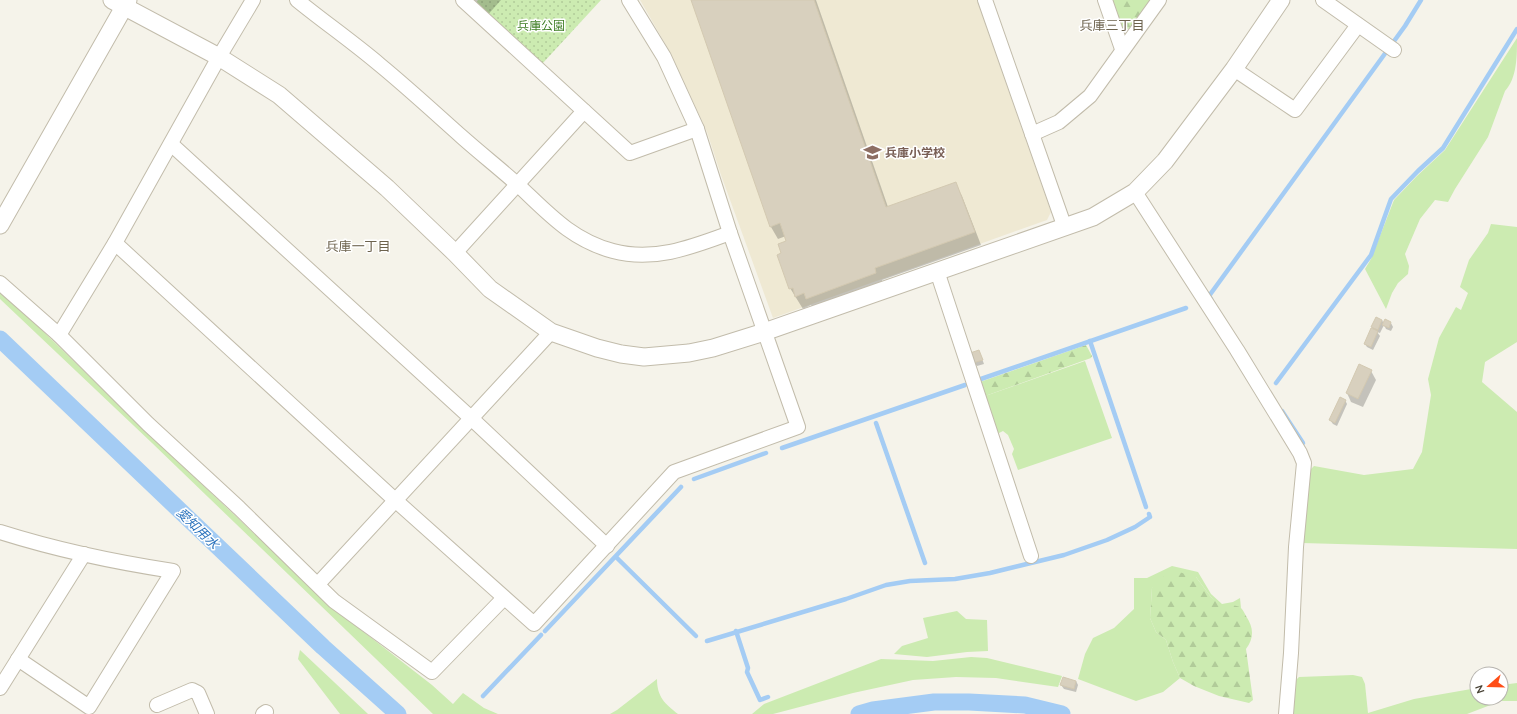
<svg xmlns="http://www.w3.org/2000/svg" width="1517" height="714" font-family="Quicksand,'Noto Sans JP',sans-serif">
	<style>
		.education { fill: #efe9d3 }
		.grass { fill: #ccebb1 }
		.forest { fill: url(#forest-firs) }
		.park { fill: url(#park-dots) }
		.shadow { fill: #0003 }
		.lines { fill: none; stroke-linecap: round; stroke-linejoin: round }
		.stream { stroke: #a4ccf4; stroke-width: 4.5 }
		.canal { stroke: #a4ccf4; stroke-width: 17 }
		.building { fill: #d8d0be; stroke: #d3c9b1 }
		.minor-casing { stroke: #c2bcab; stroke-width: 16 }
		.tertiary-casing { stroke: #c2bcab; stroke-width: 19 }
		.minor { stroke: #fff; stroke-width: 14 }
		.tertiary { stroke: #fff; stroke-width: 17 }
		.labels { text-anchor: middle; stroke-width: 3; stroke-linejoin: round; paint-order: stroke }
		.park-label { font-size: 12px; fill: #407f26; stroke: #fff }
		.education-label { font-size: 12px; font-weight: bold; fill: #785e54; stroke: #fff; text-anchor: start }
		.neighbourhood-label { font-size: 13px; fill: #6d634e; stroke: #fff }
		.water-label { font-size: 13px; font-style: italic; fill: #2a72bc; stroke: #fff }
	</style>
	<defs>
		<pattern id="forest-firs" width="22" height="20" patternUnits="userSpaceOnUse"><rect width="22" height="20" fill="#ccebb1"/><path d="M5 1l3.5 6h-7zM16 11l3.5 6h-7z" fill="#b1cb99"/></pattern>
		<pattern id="park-dots" width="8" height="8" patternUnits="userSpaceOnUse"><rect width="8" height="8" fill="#ccebb1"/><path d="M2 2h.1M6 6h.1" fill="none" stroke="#b1cb99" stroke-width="1.8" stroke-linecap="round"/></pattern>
	</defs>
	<rect width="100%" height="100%" fill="#f5f3ea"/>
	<!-- education -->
	<path class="education" d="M 640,0 L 977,0 L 1051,212 L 1047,220 L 773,318 L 721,175 L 707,132 L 670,52 Z"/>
	<!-- grass -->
	<g class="grass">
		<path d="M 1517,38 C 1517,57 1517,78 1505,91 L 1488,137 L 1455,189 L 1448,202 L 1435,200 L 1420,219 L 1405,254 L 1409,266 L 1408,274 L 1398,283 L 1392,293 L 1386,309 L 1365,269 L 1371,259 L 1394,200 L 1417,176 L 1445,150 Z"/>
		<path d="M 1491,224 L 1517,227 L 1517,342 L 1485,362 L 1482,382 L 1517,412 L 1517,549 L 1302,543 L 1308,472 L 1314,466 L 1364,475 L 1413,469 L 1422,452 L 1431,395 L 1428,379 L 1439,338 L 1456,307 L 1461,310 L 1468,293 L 1460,287 L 1469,260 L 1488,233 Z"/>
		<path d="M 0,289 L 136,422 L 333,608 L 432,685 L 453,704 L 463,693 L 484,708 L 498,714 L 433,714 L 152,443 L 0,299 Z"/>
		<path d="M 1085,361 L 1112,438 L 1018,470 L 1012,454 L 1014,449 L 1008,435 L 1003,431 L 997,434 L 985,396 Z"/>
		<path d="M 1172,566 L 1198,572 L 1211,594 L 1222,604 L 1233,602 L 1240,598 L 1241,608 L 1234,606 L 1222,607 L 1211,597 L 1196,577 L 1152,588 L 1150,618 L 1156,632 L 1166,640 L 1173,662 L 1180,678 L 1163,692 L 1136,701 L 1078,679 L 1085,654 L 1093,638 L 1114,628 L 1134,609 L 1134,578 L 1147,578 Z"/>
		<path d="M 957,611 L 966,619 L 987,620 L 988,651 L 967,652 L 927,657 L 894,654 L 902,646 L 928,638 L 923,618 Z"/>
		<path d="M 300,650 L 368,714 L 340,714 L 298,659 Z"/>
		<path d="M 971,657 L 987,658 L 1062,676 L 1058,687 L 996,678 L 956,677 L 913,680 L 853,693 L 773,714 L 752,714 L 764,704 L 881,659 L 933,661 Z"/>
		<path d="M 1353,675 L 1362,677 L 1365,684 L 1368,713 L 1414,699 L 1477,688 L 1477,698 L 1501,698 L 1501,685 L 1517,683 L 1517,701 L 1501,701 L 1467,714 L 1293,714 L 1295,681 L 1299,677 Z"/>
		<path d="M 657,679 C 657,697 665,704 678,714 L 610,714 L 617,710 Z"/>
	</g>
	<!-- forest -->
	<g class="forest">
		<path d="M 1112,0 L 1150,0 L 1130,29 L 1122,28 Z"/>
		<path d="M 1086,345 L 1092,356 L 1091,358 L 985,396 L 980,382 Z"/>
		<path d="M 1179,572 L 1196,577 L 1211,597 L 1222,606 C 1228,606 1236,604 1241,608 C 1243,610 1245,614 1246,616 C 1254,628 1254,638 1246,649 L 1253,700 L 1249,703 L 1219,696 L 1194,686 L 1180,678 L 1173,662 L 1166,640 L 1156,632 L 1150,618 L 1152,588 L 1166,574 Z"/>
	</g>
	<!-- park -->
	<path class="park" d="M 478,0 L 601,0 L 542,64 L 476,3 Z"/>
	<!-- shadow -->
	<g class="shadow">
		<path d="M 466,0 L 501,0 L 485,18 Z"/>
		<path d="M 692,0 L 816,0 L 888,207 L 955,183 L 962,196 L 981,245 L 882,280 L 883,286 L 814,311 L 811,305 L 803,309 L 790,288 L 782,254 L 787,242 L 786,236 L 778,239 L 771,227 Z"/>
		<path d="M 1382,320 L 1384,324 L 1386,321 L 1391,323 L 1393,327 L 1391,331 L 1386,329 L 1384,325 L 1380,333 L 1377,332 L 1380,336 L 1373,350 L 1367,347 L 1365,344 L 1374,331 L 1372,327 Z"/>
		<path d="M 979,351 L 984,364 L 977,366 L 974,363 Z"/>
		<path d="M 1360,366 L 1371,371 L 1376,380 L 1363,407 L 1351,402 L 1347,393 Z"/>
		<path d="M 1345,400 L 1347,404 L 1337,426 L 1333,424 L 1330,420 Z"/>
		<path d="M 1076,681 L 1078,685 L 1076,692 L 1064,689 L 1061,685 Z"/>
	</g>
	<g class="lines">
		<!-- stream -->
		<g class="stream">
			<path d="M 1211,299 L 1209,296 L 1405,26 L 1421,0"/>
			<path d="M 1090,341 L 1146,507"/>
			<path d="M 978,380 L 1186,308"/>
			<path d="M 1276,383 L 1371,255 L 1391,199 L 1418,171 L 1443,148 L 1517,29"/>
			<path d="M 1282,411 L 1303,443"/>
			<path d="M 876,423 L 925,563"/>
			<path d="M 782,448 L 965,385"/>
			<path d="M 694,479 L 766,453"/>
			<path d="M 616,557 L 696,636"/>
			<path d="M 545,631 L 681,487"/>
			<path d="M 736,631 L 748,668 L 747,672 L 760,700 L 768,697"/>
			<path d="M 707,641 L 846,599 L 886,585 L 910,581 L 955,579 L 990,573 L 1064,555 L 1107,540 L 1135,527 L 1150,517 L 1149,514"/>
			<path d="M 483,696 L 541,635"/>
		</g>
		<!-- canal -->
		<g class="canal">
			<path d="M 0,339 L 323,647 L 398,714"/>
			<path d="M 859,714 L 873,710 L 934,702 L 969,702 L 1025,705 L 1062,714"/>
		</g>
	</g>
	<!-- building -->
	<g class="building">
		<path d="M 691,0 L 814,0 L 886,207 L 956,182 L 975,232 L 875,268 L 876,273 L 806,299 L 804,293 L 795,297 L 793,288 L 789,289 L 777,255 L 781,253 L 778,244 L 786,241 L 780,223 L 770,227 Z"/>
		<path d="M 1376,317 L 1382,320 L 1378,330 L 1371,327 Z"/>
		<path d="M 1385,319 L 1391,322 L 1389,328 L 1382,325 Z"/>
		<path d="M 1371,328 L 1378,331 L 1371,347 L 1364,344 Z"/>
		<path d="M 979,350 L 983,360 L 973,363 L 970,353 Z"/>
		<path d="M 1359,364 L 1372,370 L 1358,399 L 1346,393 Z"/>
		<path d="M 1340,397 L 1346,400 L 1335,423 L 1329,420 Z"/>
		<path d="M 1063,677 L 1076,681 L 1074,689 L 1060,685 Z"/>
	</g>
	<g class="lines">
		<defs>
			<g id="minor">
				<path d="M 297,0 C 324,22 353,42 380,65 C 408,88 435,113 462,137 C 480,153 499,168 517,184 C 547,212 571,240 613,251 C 654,262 692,247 730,233"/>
				<path d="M 463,0 L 630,153 L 697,129"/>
				<path d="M 985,0 L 1065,228"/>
				<path d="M 1105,0 L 1122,49"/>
				<path d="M 1323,0 L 1394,50"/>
				<path d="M 1234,69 L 1295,110 L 1358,25"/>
				<path d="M 1032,134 L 1059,122 L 1090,96 L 1159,0"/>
				<path d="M 171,144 L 471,418 L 607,546"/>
				<path d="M 1135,192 L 1237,350 L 1300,453 L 1304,463 L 1296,547 L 1291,653 L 1286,714"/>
				<path d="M 115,243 L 395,500 L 534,624 L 674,472 L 798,427 L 730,233 L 697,129 L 664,57 L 629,0"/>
				<path d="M 455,253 L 584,111"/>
				<path d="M 937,271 L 1031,556"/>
				<path d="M 0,283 L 59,335 L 148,424 L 239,508 L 334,601 L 432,672 L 504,598"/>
				<path d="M 59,335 L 115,243 L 219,57 L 253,0"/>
				<path d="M 0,532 C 57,550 114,562 173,571 L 89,707 L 18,659"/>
				<path d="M 318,584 L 551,332"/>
				<path d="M 0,688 L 84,554"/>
				<path d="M 157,705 L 192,690 L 198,693 L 207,714"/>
				<path d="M 263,714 L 266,712"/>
			</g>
			<g id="tertiary">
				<path d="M 112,0 L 219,57 L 279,95 L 387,188 L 455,253 L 490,289 L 551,332 L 597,348 L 621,354 L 644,357 L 689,353 L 713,348 L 764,332 L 1093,217 L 1135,192 L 1165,161 L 1234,69 L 1281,0"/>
				<path d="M 0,225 L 128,0"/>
			</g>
		</defs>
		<!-- minor casing -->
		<use href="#minor" class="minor-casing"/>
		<!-- tertiary casing -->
		<use href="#tertiary" class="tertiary-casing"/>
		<!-- minor -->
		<use href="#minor" class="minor"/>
		<!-- tertiary -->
		<use href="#tertiary" class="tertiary"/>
	</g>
	<!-- icons -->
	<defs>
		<symbol id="school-bare" viewBox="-9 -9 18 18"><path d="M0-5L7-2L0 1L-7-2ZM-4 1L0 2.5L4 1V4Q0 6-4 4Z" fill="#8d6e63" stroke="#fff" stroke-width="2.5" paint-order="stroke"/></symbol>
	</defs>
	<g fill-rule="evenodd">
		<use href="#school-bare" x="860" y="140" width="25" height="25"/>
	</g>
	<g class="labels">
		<!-- park labels -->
		<g class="park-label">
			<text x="541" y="30">兵庫公園</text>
		</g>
		<!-- education labels -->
		<g class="education-label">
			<text x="885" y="157">兵庫小学校</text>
		</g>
		<!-- neighbourhood labels -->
		<g class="neighbourhood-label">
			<text x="1112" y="30">兵庫三丁目</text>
			<text x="358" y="251">兵庫一丁目</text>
		</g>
		<!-- water labels -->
		<g class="water-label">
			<text transform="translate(198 528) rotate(44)" y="5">愛知用水</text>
		</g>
	</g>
	<!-- north arrow -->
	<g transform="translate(1489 686) rotate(250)"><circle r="19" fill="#ffffff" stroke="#b7b4af"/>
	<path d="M0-3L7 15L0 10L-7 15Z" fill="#ff4e17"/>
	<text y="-6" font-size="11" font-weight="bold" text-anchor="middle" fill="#4a4437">N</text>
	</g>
</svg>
